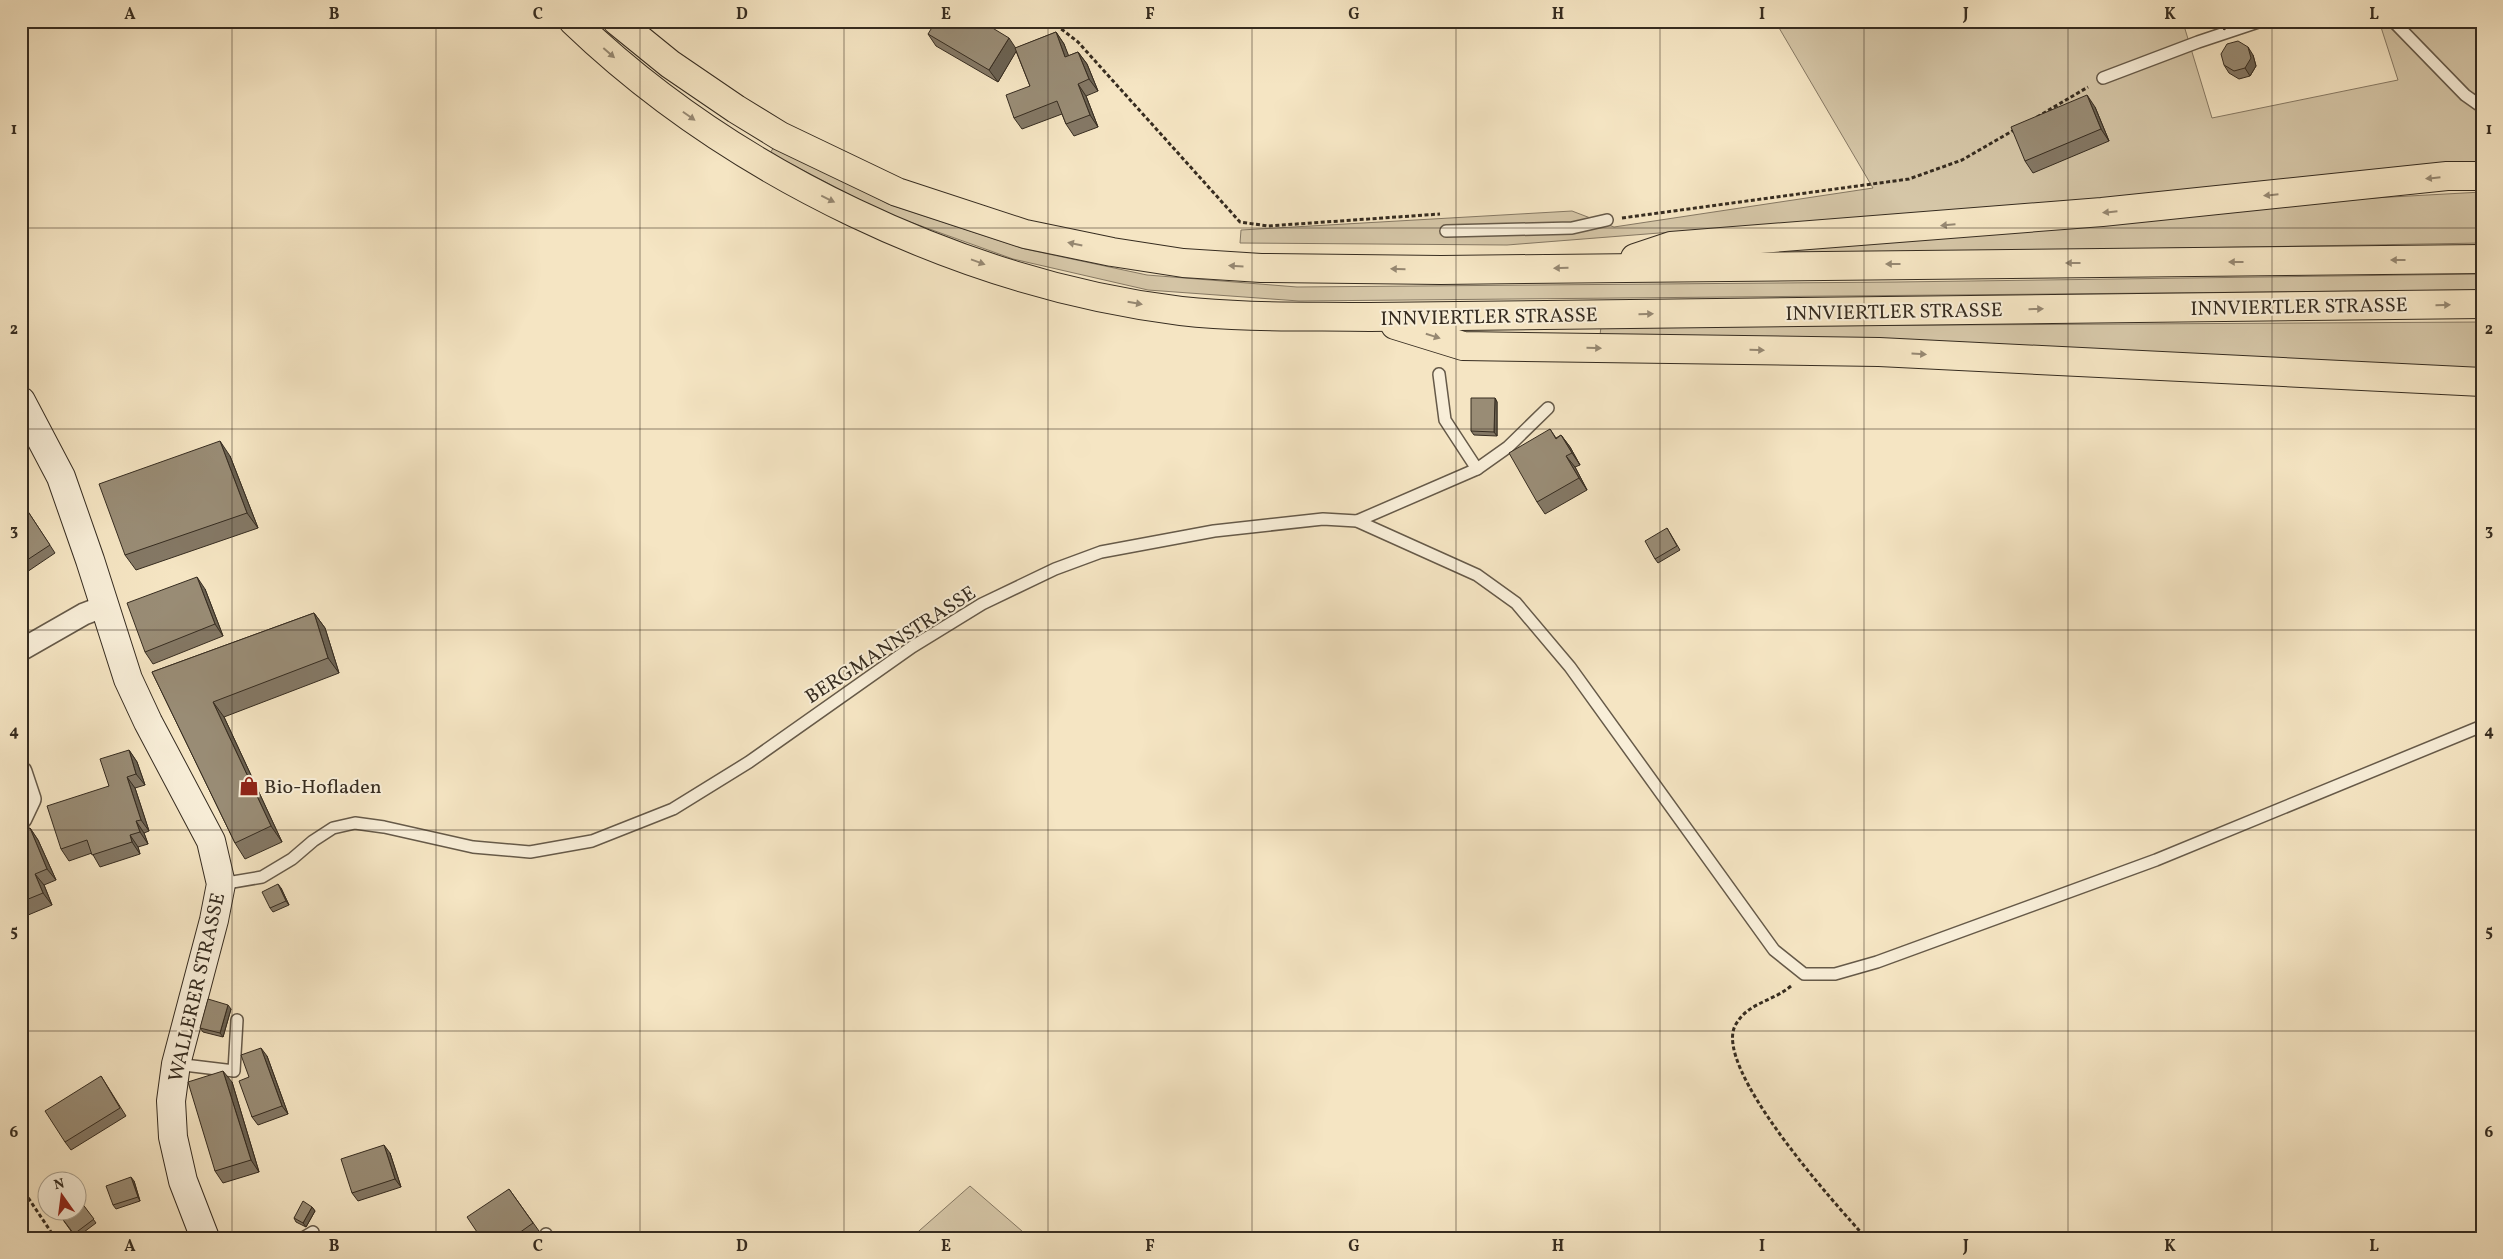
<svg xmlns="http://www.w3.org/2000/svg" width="2503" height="1259" font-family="Vollkorn,serif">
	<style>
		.green { fill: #d5c6a7; stroke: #867964 }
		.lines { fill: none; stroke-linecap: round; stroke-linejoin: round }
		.lane-casing { stroke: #665a49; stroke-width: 14 }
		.street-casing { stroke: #665a49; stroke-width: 24 }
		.secondary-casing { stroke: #362c20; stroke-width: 30 }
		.primary-casing { stroke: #362c20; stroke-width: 30 }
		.path { stroke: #362c20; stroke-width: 3; stroke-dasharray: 4 2.5; stroke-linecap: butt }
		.lane { stroke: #f8eed8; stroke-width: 11 }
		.street { stroke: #f8eed8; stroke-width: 21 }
		.secondary { stroke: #f8eed8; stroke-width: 28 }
		.primary { stroke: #f5e5c3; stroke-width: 28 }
		.wall { fill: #847865; stroke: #362c20 }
		.shaded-wall { fill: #6b6252; stroke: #362c20 }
		.building { fill: #998c75; stroke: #362c20 }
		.oneway { fill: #968872 }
		.grid { fill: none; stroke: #362c20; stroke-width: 1; stroke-opacity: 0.55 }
		.labels { text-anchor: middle; stroke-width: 4; stroke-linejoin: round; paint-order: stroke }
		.street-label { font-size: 20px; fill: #362c20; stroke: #f8eed8 }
		.poi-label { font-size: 20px; fill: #362c20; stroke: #f8eed8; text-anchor: start }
		.neatline { fill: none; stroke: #362c20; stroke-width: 2 }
		.grid-label { font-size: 16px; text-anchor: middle; font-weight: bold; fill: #362c20 }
	</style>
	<rect width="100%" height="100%" fill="#f5e5c3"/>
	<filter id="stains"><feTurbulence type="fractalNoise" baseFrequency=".004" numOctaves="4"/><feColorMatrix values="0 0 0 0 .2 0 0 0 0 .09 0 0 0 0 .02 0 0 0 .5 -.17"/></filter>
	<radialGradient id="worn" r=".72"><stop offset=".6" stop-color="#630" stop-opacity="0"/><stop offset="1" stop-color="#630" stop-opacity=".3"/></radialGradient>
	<!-- green -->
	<g class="green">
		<path d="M 1775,21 L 2181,21 L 2185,29 L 2212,118 L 2398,80 L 2379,21 L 2482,21 L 2482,178 L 2104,198 L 1507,245 L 1240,243 L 1241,230 L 1572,211 L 1614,227 L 1873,188 Z"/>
		<path d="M 776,144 L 888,204 L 1025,249 L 1147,275 L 1297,287 L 1897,282 L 2482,274 L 2482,290 L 1299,301 L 1148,290 L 1013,259 L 885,213 L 770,153 Z"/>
		<path d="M 2482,192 L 2482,243 L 1776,255 L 1776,250 L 2264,204 Z"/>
		<path d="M 2482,322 L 2482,369 L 1600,335 L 1601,327 Z"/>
		<path d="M 970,1186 L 1030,1238 L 911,1238 Z"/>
	</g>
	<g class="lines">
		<defs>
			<g id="lane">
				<path d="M 2393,21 L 2465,95 L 2482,107"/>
				<path d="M 2103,78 L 2198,42 L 2261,21"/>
				<path d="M 1446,231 L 1572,228 L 1607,220"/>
				<path d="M 1439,374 L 1445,420 L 1477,469"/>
				<path d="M 1357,521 L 1477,469 L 1508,447 L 1548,408"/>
				<path d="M 221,884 L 262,877 L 292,859 L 313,841 L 333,828 L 355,823 L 384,827 L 473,847 L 530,852 L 592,841 L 673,809 L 749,762 L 912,647 L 982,604 L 1055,569 L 1101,552 L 1214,531 L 1323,519 L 1357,521 L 1477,575 L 1516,603 L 1570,667 L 1774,950 L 1804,974 L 1835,974 L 1877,962 L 2156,860 L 2482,726"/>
				<path d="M 176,1064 L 234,1071 L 237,1020"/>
				<path d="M 546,1234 L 546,1238"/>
				<path d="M 303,1238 L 313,1232"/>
			</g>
			<g id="street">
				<path d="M 21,650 L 84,614 L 105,606"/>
				<path d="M 21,772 L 30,799 L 21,818"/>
			</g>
			<path id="secondary" d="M 21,401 L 61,477 L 90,560 L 128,679 L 148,722 L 211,841 L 221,884 L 214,920 L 176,1064 L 171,1101 L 173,1137 L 183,1181 L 205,1238"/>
			<g id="primary">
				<path d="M 573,21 C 731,173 963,284 1181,311 C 1243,318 1307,316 1370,317 L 2482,304"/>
				<path d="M 617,21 L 670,64 L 736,109 L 780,136 L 897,192 L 1025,234 L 1112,252 L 1183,263 L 1261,268 L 1441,270 L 2482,259"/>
				<path d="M 1635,258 L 1671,246 L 2102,212 L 2447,176 L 2482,176"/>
				<path d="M 1395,325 L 1463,346 L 1879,352 L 2482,382"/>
			</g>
		</defs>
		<!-- lane casing -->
		<use href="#lane" class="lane-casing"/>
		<!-- street casing -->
		<use href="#street" class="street-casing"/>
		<!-- secondary casing -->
		<use href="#secondary" class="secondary-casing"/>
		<!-- primary casing -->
		<use href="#primary" class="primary-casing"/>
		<!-- path -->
		<g class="path">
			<path d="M 1051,21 L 1078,42 L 1240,222 L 1268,226 L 1440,214"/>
			<path d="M 2420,25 L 2431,21"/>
			<path d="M 2037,117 L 2088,87"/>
			<path d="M 1622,218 L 1909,179 L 1962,160 L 2014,130"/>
			<path d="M 1791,986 C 1772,1002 1749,1002 1736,1024 C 1710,1066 1837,1206 1866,1238"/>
			<path d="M 21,1187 L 55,1238"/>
		</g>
		<!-- lane -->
		<use href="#lane" class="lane"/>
		<!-- street -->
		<use href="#street" class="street"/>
		<!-- secondary -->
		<use href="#secondary" class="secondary"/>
		<!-- primary -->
		<use href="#primary" class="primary"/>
	</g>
	<!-- wall -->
	<g class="wall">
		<path d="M 2218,21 L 2237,21 L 2224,30 Z"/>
		<path d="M 1056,32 L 1064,44 L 1068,56 L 1078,52 L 1087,64 L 1098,91 L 1086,96 L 1098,127 L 1074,136 L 1066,124 L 1062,114 L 1022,129 L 1014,118 L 1030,86 L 1016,51 L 998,82 L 936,46 L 928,34 L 1016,48 Z"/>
		<path d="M 2253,55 L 2256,66 L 2250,76 L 2239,79 L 2229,73 L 2224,65 Z"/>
		<path d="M 2095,107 L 2109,141 L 2033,173 L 2025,161 Z"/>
		<path d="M 1495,398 L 1497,402 L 1497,436 L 1474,435 L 1471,431 Z"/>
		<path d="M 1550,429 L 1556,438 L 1561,435 L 1570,447 L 1580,465 L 1575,467 L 1587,490 L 1545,514 L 1537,502 Z"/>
		<path d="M 230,456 L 258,528 L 136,570 L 125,555 Z"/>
		<path d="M 25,507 L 55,553 L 21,576 L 21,509 Z"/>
		<path d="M 1667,528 L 1680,550 L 1658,563 L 1655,559 Z"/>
		<path d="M 205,589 L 223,636 L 153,664 L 145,652 Z"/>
		<path d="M 314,613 L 325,628 L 339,673 L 224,717 L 282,842 L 245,859 L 235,843 L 152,672 Z"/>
		<path d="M 129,750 L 137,762 L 145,785 L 135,788 L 149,831 L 144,833 L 148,844 L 138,847 L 140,854 L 100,867 L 92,853 L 69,861 L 61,849 L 109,786 Z"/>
		<path d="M 30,828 L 38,840 L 56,880 L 44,885 L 52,905 L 21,918 L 21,832 Z"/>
		<path d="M 281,888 L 289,905 L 273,912 L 270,908 Z"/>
		<path d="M 231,1009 L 223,1037 L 203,1032 L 200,1028 Z"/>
		<path d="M 267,1056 L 288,1114 L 258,1125 L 252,1117 L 249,1077 Z"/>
		<path d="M 101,1076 L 126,1116 L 71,1150 L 65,1142 Z"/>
		<path d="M 232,1082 L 259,1172 L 223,1183 L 215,1171 Z"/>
		<path d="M 390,1153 L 401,1187 L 358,1201 L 352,1193 Z"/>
		<path d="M 134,1181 L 140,1201 L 116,1209 L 113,1205 Z"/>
		<path d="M 509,1189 L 539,1231 L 529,1238 L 481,1238 Z"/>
		<path d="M 81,1202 L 96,1223 L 76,1238 L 61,1217 Z"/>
		<path d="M 312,1207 L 315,1211 L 306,1227 L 296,1222 L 294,1218 Z"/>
	</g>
	<!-- shaded-wall -->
	<g class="shaded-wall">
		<path d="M 1056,32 L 1064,44 L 1074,69 L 1065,57 Z"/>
		<path d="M 1009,38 L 1017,50 L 998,82 L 989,70 Z"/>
		<path d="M 2248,47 L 2253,55 L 2256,66 L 2250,76 L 2245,68 Z"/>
		<path d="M 1078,52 L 1087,64 L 1098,91 L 1089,79 Z"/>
		<path d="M 1078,84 L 1086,96 L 1098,127 L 1090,115 Z"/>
		<path d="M 2087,95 L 2095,107 L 2109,141 L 2101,129 Z"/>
		<path d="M 1495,398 L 1497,402 L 1497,436 L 1494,432 Z"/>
		<path d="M 1561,435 L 1570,447 L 1580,465 L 1572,453 Z"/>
		<path d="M 220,441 L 230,456 L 258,528 L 247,513 Z"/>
		<path d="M 1566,456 L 1575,467 L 1587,490 L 1579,478 Z"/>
		<path d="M 197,577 L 205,589 L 223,636 L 215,624 Z"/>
		<path d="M 314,613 L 325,628 L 339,673 L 328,658 Z"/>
		<path d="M 213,702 L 224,717 L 282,842 L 271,826 Z"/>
		<path d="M 129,750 L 137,762 L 145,785 L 136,774 Z"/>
		<path d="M 127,777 L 135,788 L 149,831 L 141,820 Z"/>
		<path d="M 136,821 L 144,833 L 148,844 L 140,832 Z"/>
		<path d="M 30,828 L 38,840 L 56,880 L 47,869 Z"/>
		<path d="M 130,835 L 138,847 L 140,854 L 132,842 Z"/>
		<path d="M 35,874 L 44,885 L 52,905 L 43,893 Z"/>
		<path d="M 278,884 L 281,888 L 289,905 L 286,901 Z"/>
		<path d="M 228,1005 L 231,1009 L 223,1037 L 220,1033 Z"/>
		<path d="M 261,1048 L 267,1056 L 288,1114 L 282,1106 Z"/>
		<path d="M 223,1071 L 232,1082 L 259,1172 L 251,1160 Z"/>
		<path d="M 384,1145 L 390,1153 L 401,1187 L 395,1179 Z"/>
		<path d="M 131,1177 L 134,1181 L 140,1201 L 138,1197 Z"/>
		<path d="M 312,1207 L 315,1211 L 306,1227 L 303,1223 Z"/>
	</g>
	<!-- building -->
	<g class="building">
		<path d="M 936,21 L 981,21 L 1009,38 L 989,70 L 928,34 Z"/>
		<path d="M 1056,32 L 1065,57 L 1078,52 L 1089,79 L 1078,84 L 1090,115 L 1066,124 L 1057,101 L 1014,118 L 1006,95 L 1030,86 L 1015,48 Z"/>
		<path d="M 2238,41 L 2248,47 L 2251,58 L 2245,68 L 2234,71 L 2224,65 L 2221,54 L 2227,44 Z"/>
		<path d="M 2087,95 L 2101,129 L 2025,161 L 2011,127 Z"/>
		<path d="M 1471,398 L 1495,398 L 1494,432 L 1471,431 Z"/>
		<path d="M 1550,429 L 1556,439 L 1561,435 L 1572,453 L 1566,456 L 1579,478 L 1537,502 L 1509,453 Z"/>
		<path d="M 220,441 L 247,513 L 125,555 L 99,484 Z"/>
		<path d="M 25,507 L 50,545 L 21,564 L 21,509 Z"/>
		<path d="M 1667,528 L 1677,546 L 1655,559 L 1645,541 Z"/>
		<path d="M 197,577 L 215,624 L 145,652 L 127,603 Z"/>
		<path d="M 314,613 L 328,658 L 213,702 L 271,826 L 235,843 L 152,672 Z"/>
		<path d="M 129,750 L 136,774 L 127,777 L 141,820 L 136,821 L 140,832 L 130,835 L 132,842 L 92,855 L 87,840 L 61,849 L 47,806 L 109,786 L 100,759 Z"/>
		<path d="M 30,828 L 47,869 L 35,874 L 43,893 L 21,902 L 21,832 Z"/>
		<path d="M 278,884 L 286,901 L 270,908 L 262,892 Z"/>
		<path d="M 208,999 L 228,1005 L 220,1033 L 200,1028 Z"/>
		<path d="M 261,1048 L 282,1106 L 252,1117 L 239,1081 L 249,1077 L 241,1055 Z"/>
		<path d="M 223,1071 L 251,1160 L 215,1171 L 188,1082 Z"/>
		<path d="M 101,1076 L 120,1108 L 65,1142 L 45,1111 Z"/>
		<path d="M 384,1145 L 395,1179 L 352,1193 L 341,1159 Z"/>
		<path d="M 131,1177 L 138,1197 L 113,1205 L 106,1186 Z"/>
		<path d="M 509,1189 L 533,1223 L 512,1238 L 481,1238 L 467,1217 Z"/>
		<path d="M 303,1201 L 312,1207 L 303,1223 L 294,1218 Z"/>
		<path d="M 81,1202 L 94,1219 L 74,1234 L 61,1217 L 68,1212 L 78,1212 L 78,1204 Z"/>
		<path d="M 165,1233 L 166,1238 L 153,1238 Z"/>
		<path d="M 345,1235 L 347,1238 L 339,1238 Z"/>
	</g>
	<!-- one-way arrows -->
	<defs><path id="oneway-solid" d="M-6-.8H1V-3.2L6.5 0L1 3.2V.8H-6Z" transform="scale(1.25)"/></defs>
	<g class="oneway">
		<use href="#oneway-solid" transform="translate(609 53) rotate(41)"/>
		<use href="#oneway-solid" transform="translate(689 116) rotate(35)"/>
		<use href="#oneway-solid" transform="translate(2433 178) rotate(174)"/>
		<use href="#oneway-solid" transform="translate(2271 195) rotate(174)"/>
		<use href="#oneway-solid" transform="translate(828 199) rotate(26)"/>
		<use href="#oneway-solid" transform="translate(2110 212) rotate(174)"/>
		<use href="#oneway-solid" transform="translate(1948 225) rotate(175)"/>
		<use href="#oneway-solid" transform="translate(1075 244) rotate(-168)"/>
		<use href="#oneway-solid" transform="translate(2398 260) rotate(180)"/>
		<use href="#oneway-solid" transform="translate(978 262) rotate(20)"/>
		<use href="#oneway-solid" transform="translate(2236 262) rotate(180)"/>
		<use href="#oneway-solid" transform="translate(2073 263) rotate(180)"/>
		<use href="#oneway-solid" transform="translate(1893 264) rotate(180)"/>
		<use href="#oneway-solid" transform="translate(1236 266) rotate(-177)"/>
		<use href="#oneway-solid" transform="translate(1561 268) rotate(179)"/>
		<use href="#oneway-solid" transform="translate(1398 269) rotate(-179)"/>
		<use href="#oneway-solid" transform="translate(1135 303) rotate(10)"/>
		<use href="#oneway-solid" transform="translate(2443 305) rotate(-1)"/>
		<use href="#oneway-solid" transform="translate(2036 309) rotate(-1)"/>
		<use href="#oneway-solid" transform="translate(1646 314) rotate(-1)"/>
		<use href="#oneway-solid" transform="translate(1433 336) rotate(17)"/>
		<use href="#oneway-solid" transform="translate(1594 348) rotate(1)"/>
		<use href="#oneway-solid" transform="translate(1757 350) rotate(1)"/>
		<use href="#oneway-solid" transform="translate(1919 354) rotate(3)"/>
	</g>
	<!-- grid -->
	<path class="grid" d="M 232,21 L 232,1238M 436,21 L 436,1238M 640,21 L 640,1238M 844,21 L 844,1238M 1048,21 L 1048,1238M 1252,21 L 1252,1238M 1456,21 L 1456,1238M 1660,21 L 1660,1238M 1864,21 L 1864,1238M 2068,21 L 2068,1238M 2272,21 L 2272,1238M 21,228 L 2482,228M 21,429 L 2482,429M 21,630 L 2482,630M 21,830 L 2482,830M 21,1031 L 2482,1031"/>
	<!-- icons -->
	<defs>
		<symbol id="shop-bare" viewBox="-9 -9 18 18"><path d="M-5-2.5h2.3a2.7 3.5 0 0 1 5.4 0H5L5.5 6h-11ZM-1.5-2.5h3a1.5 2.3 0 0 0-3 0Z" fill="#8f2418" stroke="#f8eed8" stroke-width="2.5" paint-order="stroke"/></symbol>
	</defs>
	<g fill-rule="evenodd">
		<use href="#shop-bare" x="235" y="772" width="28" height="28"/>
	</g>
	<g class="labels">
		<!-- street labels -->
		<g class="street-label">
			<text transform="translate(2299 306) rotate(-1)" y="7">INNVIERTLER STRASSE</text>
			<text transform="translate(1894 311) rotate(-1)" y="7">INNVIERTLER STRASSE</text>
			<text transform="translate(1489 316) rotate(-1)" y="7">INNVIERTLER STRASSE</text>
			<text transform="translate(890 644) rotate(-33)" y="7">BERGMANNSTRASSE</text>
			<text transform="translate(196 987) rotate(-77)" y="7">WALLERER STRASSE</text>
		</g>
		<!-- poi labels -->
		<g class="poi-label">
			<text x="264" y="793">Bio-Hofladen</text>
		</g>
	</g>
	<!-- margin -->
	<rect width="2503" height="1259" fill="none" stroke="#f5e5c3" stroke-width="55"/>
	<!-- north arrow -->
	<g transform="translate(62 1196) rotate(346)"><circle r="24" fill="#f8eed8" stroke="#aaa08e"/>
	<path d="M0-4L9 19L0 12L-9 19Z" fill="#8f2418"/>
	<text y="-8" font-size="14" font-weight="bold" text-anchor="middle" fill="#362c20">N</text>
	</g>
	<rect x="28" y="28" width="2448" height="1204" class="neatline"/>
	<g class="grid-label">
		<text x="130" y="19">A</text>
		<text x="334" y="19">B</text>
		<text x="538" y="19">C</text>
		<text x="742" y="19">D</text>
		<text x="946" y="19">E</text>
		<text x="1150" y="19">F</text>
		<text x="1354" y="19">G</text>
		<text x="1558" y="19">H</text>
		<text x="1762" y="19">I</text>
		<text x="1966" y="19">J</text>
		<text x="2170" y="19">K</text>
		<text x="2374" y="19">L</text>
		<text x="14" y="134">1</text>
		<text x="2489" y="134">1</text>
		<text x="14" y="334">2</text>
		<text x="2489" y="334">2</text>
		<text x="14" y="535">3</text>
		<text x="2489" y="535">3</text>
		<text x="14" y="736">4</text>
		<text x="2489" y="736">4</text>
		<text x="14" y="936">5</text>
		<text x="2489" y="936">5</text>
		<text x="14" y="1137">6</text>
		<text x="2489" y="1137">6</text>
		<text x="130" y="1251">A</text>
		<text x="334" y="1251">B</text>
		<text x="538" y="1251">C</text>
		<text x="742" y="1251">D</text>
		<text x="946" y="1251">E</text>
		<text x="1150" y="1251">F</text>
		<text x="1354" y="1251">G</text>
		<text x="1558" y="1251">H</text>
		<text x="1762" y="1251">I</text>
		<text x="1966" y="1251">J</text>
		<text x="2170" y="1251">K</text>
		<text x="2374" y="1251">L</text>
	</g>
	<rect width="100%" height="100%" filter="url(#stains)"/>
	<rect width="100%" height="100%" fill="url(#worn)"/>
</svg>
